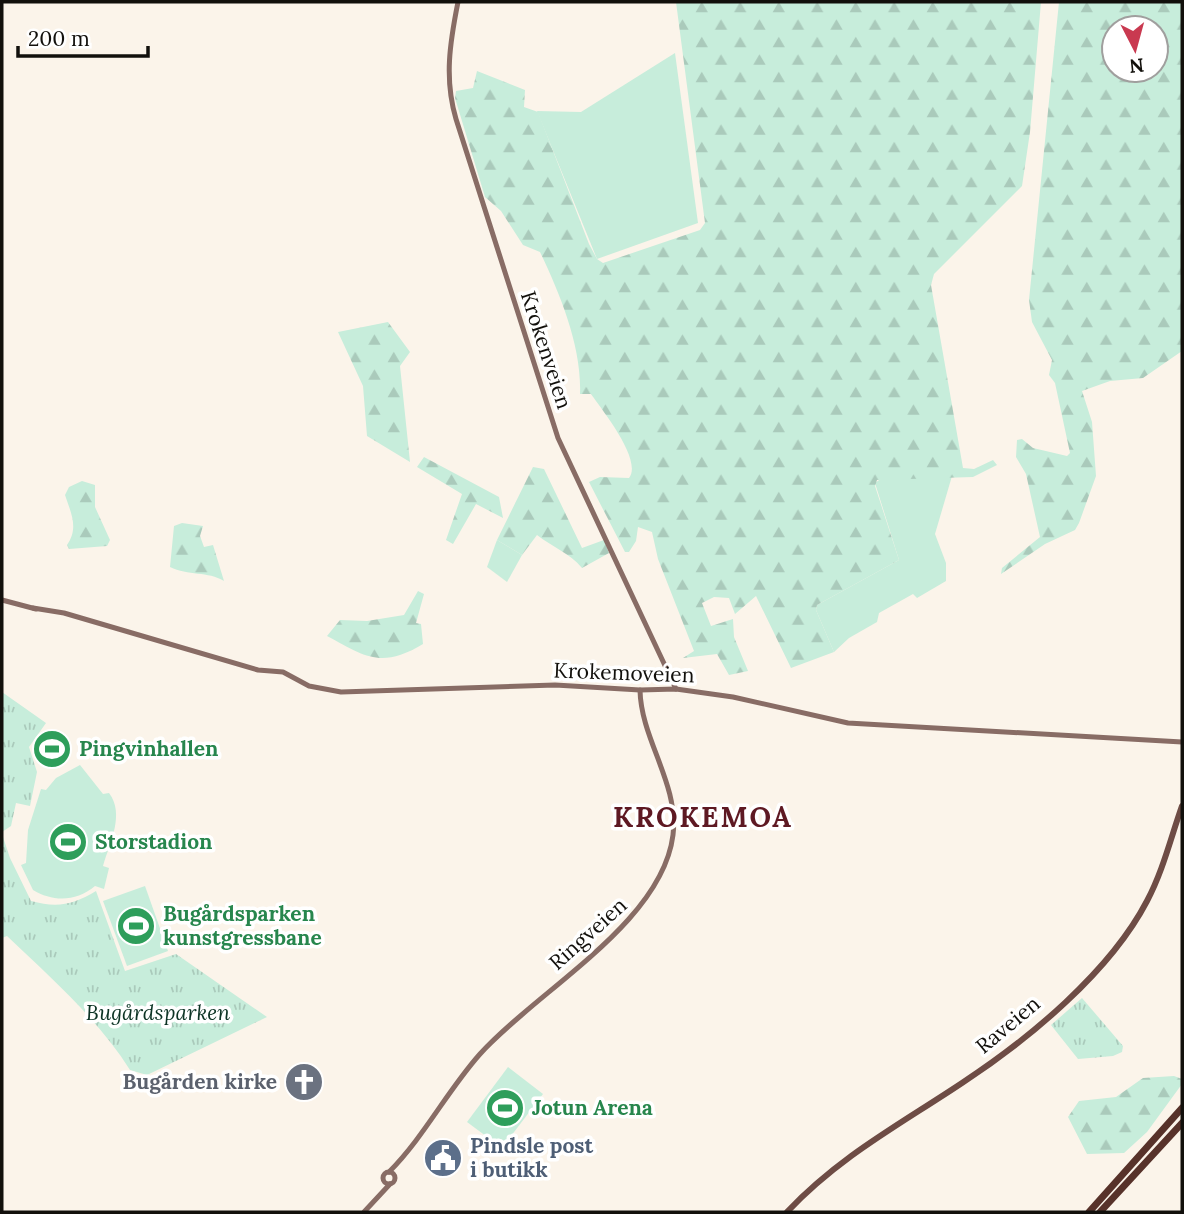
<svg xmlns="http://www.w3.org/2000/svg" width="1184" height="1214" font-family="Lora,serif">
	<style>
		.green { fill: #c7eddb }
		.forest { fill: url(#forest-firs); fill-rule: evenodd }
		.park { fill: url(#park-tufts) }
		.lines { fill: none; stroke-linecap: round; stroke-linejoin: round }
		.secondary { stroke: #886c65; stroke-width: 5 }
		.primary { stroke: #6e4c45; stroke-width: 6 }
		.highway { stroke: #57322a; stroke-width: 7 }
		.labels { text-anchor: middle; stroke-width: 7; stroke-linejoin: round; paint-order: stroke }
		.street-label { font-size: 21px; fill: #12100c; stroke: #fff }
		.leisure-label { font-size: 21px; font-weight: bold; fill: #27864d; stroke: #fff; text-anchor: start }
		.park-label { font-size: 21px; font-style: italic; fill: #0c3324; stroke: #fff }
		.worship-label { font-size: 21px; font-weight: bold; fill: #5b616d; stroke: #fff; text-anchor: end }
		.service-label { font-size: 21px; font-weight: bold; fill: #4e5e75; stroke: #fff; text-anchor: start }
		.district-label { font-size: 28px; font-weight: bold; letter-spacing: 2px; fill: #5e1923; stroke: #fff }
	</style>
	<defs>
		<pattern id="forest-firs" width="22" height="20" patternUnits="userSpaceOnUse" patternTransform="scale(1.75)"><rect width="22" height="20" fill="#c7eddb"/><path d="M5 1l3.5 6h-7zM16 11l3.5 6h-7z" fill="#aacabb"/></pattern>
		<pattern id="park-tufts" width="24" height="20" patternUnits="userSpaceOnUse" patternTransform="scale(1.75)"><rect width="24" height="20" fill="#c7eddb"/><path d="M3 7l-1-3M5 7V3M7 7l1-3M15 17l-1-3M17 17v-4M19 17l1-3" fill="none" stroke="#aacabb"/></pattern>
	</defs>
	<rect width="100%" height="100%" fill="#fbf4ea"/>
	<!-- green -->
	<g class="green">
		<path d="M 675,53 L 698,223 L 597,259 L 537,111 L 581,112 Z"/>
		<path d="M 925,476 L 952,476 L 935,534 L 946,563 L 946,581 L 917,598 L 913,594 L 879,613 L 877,622 L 849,638 L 834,652 L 816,610 L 817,605 L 899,560 L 875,483 L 882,478 Z"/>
		<path d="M 497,540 L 522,555 L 507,582 L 487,567 Z"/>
		<path d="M 80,765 L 103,794 L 109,793 C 125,814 110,842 103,866 L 109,868 L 104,889 L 95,886 C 76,902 53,902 33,890 L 21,865 L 26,863 L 28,830 L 41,789 L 46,790 L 56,778 Z"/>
		<path d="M 145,886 L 168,951 L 127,966 L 103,901 Z"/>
		<path d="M 508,1067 L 543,1094 L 502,1148 L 467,1122 Z"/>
	</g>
	<!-- forest -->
	<g class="forest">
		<path d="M 676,2 L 1041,2 L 1030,132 L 1022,186 L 934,274 L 931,285 L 963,468 L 974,469 L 993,460 L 997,465 L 973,477 L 877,480 L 875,486 L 899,560 L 817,605 L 816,610 L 834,652 L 791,668 L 756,596 L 735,614 L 729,598 L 714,597 L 702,603 L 711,626 L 733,619 L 734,637 L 748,671 L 729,675 L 717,654 L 683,658 L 694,651 L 658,559 L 652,532 L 638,527 L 636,541 L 629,552 L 625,552 L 589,482 L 600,477 L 629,478 C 643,460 602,410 591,394 L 580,394 C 582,347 560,294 540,252 L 523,245 L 501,211 L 485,197 L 455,98 L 456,91 L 473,88 L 477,71 L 525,90 L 524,107 L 538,112 L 589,244 L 597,259 L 603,263 L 700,230 L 705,223 Z"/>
		<path d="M 1059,2 L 1182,2 L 1182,351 L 1143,378 L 1110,381 L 1082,391 L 1092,422 L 1096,476 L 1079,523 L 1075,530 L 1045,544 L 1001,574 L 1002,568 L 1040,537 L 1026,474 L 1016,457 L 1017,440 L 1022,439 L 1033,448 L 1067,456 L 1070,453 L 1055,383 L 1049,375 L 1052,360 L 1032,322 L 1029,300 ZM 1156,28 L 1156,70 L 1114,70 L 1114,28 Z"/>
		<path d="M 388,322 L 410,352 L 400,366 L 410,462 L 367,436 L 363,386 L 338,332 Z"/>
		<path d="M 424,457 L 499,497 L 503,518 L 476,504 L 453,544 L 446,540 L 462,494 L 417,467 Z"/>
		<path d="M 533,467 L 544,469 L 582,548 L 604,540 L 609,553 L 582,568 C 570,553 552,547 537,535 L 522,555 L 497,540 Z"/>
		<path d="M 82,481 L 95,485 L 95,507 L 110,540 L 107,546 L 69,549 L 67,545 C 79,528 71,513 65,495 L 69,487 Z"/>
		<path d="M 182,523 L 203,526 L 200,536 L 204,547 L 213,545 L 224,581 C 208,571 188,576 170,567 L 174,526 Z"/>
		<path d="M 418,591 L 424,594 L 416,623 L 421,624 L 423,644 C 381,669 366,657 327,636 L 340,620 L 367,621 L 404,615 Z"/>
		<path d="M 1174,1076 L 1182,1079 L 1182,1084 L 1147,1132 L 1124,1153 L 1087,1154 L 1068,1117 L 1079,1101 L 1116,1097 L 1143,1078 Z"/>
	</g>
	<!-- park -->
	<g class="park">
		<path d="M 2,692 L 46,723 L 29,747 L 37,772 L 30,806 L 16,803 L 11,826 L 2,832 Z"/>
		<path d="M 2,834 L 10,858 L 31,901 C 57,908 73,905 96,891 L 125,971 L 176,954 L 267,1017 L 147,1075 L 130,1070 C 98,1019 51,978 7,936 L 2,938 Z"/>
		<path d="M 1082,998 L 1123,1046 L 1122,1052 L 1113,1056 L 1078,1059 L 1051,1025 Z"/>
	</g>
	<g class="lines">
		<!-- secondary -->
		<g class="secondary">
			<path d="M 458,2 C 450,42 444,79 456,119 L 558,438 L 676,689"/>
			<path d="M 2,600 L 36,609"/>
			<path d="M 33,608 L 64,613 L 258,670 L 283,672 L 309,686 L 341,692 L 555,685 L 640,690 L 676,689 L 733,697 L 848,723 L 1182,742"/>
			<path d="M 389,1172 C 424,1137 447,1091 480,1054 C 538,990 662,923 673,835 C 679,783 641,740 640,690"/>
			<circle cx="389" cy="1178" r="6"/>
			<path d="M 364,1212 L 390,1184"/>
		</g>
		<!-- primary -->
		<path class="primary" d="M 787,1212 C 840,1156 899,1125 962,1083 C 1029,1039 1110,972 1147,901 C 1163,871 1171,837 1182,806"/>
		<!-- highway -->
		<g class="highway">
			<path d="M 1089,1212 L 1182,1108"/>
			<path d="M 1100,1212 L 1182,1123"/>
		</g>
	</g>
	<!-- icons -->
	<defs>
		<symbol id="stadium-disc" viewBox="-11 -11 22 22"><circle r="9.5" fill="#2e9e5b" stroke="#fff"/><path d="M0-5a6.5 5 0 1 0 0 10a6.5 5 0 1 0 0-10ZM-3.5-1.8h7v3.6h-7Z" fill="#fff"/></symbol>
		<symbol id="church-disc" viewBox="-11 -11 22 22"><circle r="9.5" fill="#6b7280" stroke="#fff"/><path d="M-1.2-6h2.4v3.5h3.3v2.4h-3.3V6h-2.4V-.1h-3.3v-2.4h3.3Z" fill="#fff"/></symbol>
		<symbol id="civic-disc" viewBox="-11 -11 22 22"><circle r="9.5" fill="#5c6f8a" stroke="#fff"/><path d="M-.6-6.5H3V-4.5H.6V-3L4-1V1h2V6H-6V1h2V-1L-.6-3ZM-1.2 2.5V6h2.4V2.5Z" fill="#fff"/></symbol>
	</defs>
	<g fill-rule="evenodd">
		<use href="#stadium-disc" x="30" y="727" width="44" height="44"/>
		<use href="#stadium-disc" x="46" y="820" width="44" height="44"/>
		<use href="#stadium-disc" x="114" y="904" width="44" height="44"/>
		<use href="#church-disc" x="282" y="1060" width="44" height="44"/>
		<use href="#stadium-disc" x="483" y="1086" width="44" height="44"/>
		<use href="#civic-disc" x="421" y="1136" width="44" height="44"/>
	</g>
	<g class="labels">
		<!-- street labels -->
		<g class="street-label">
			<text transform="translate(546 350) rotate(72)" y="7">Krokenveien</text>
			<text transform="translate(624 673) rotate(2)" y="7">Krokemoveien</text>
			<text transform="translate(588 934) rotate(-42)" y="7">Ringveien</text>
			<text transform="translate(1008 1025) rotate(-40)" y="7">Raveien</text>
		</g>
		<!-- leisure labels -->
		<g class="leisure-label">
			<text x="79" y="756">Pingvinhallen</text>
			<text x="95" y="849">Storstadion</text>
			<text x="163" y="921">Bugårdsparken<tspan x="163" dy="24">kunstgressbane</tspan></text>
			<text x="532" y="1115">Jotun Arena</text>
		</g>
		<!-- park labels -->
		<g class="park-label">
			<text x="158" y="1020">Bugårdsparken</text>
		</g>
		<!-- worship labels -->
		<g class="worship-label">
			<text x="277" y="1089">Bugården kirke</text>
		</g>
		<!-- service labels -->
		<g class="service-label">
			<text x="470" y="1153">Pindsle post<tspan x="470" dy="24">i butikk</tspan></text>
		</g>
		<!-- district labels -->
		<g class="district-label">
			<text x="703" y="827">KROKEMOA</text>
		</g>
	</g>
	<!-- border -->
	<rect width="1184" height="1214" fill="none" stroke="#12100c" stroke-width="7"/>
	<!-- north arrow -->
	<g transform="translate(1135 49) rotate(174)"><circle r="33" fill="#ffffff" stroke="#a09f9e" stroke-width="2"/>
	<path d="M0-5L12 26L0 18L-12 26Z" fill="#c93950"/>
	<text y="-10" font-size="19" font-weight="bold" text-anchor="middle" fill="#12100c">N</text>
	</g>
	<!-- scale -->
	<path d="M18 46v10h130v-10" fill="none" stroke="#12100c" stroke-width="3.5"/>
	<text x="28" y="46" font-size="21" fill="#12100c" stroke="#ffffff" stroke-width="5" paint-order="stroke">200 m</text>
</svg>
